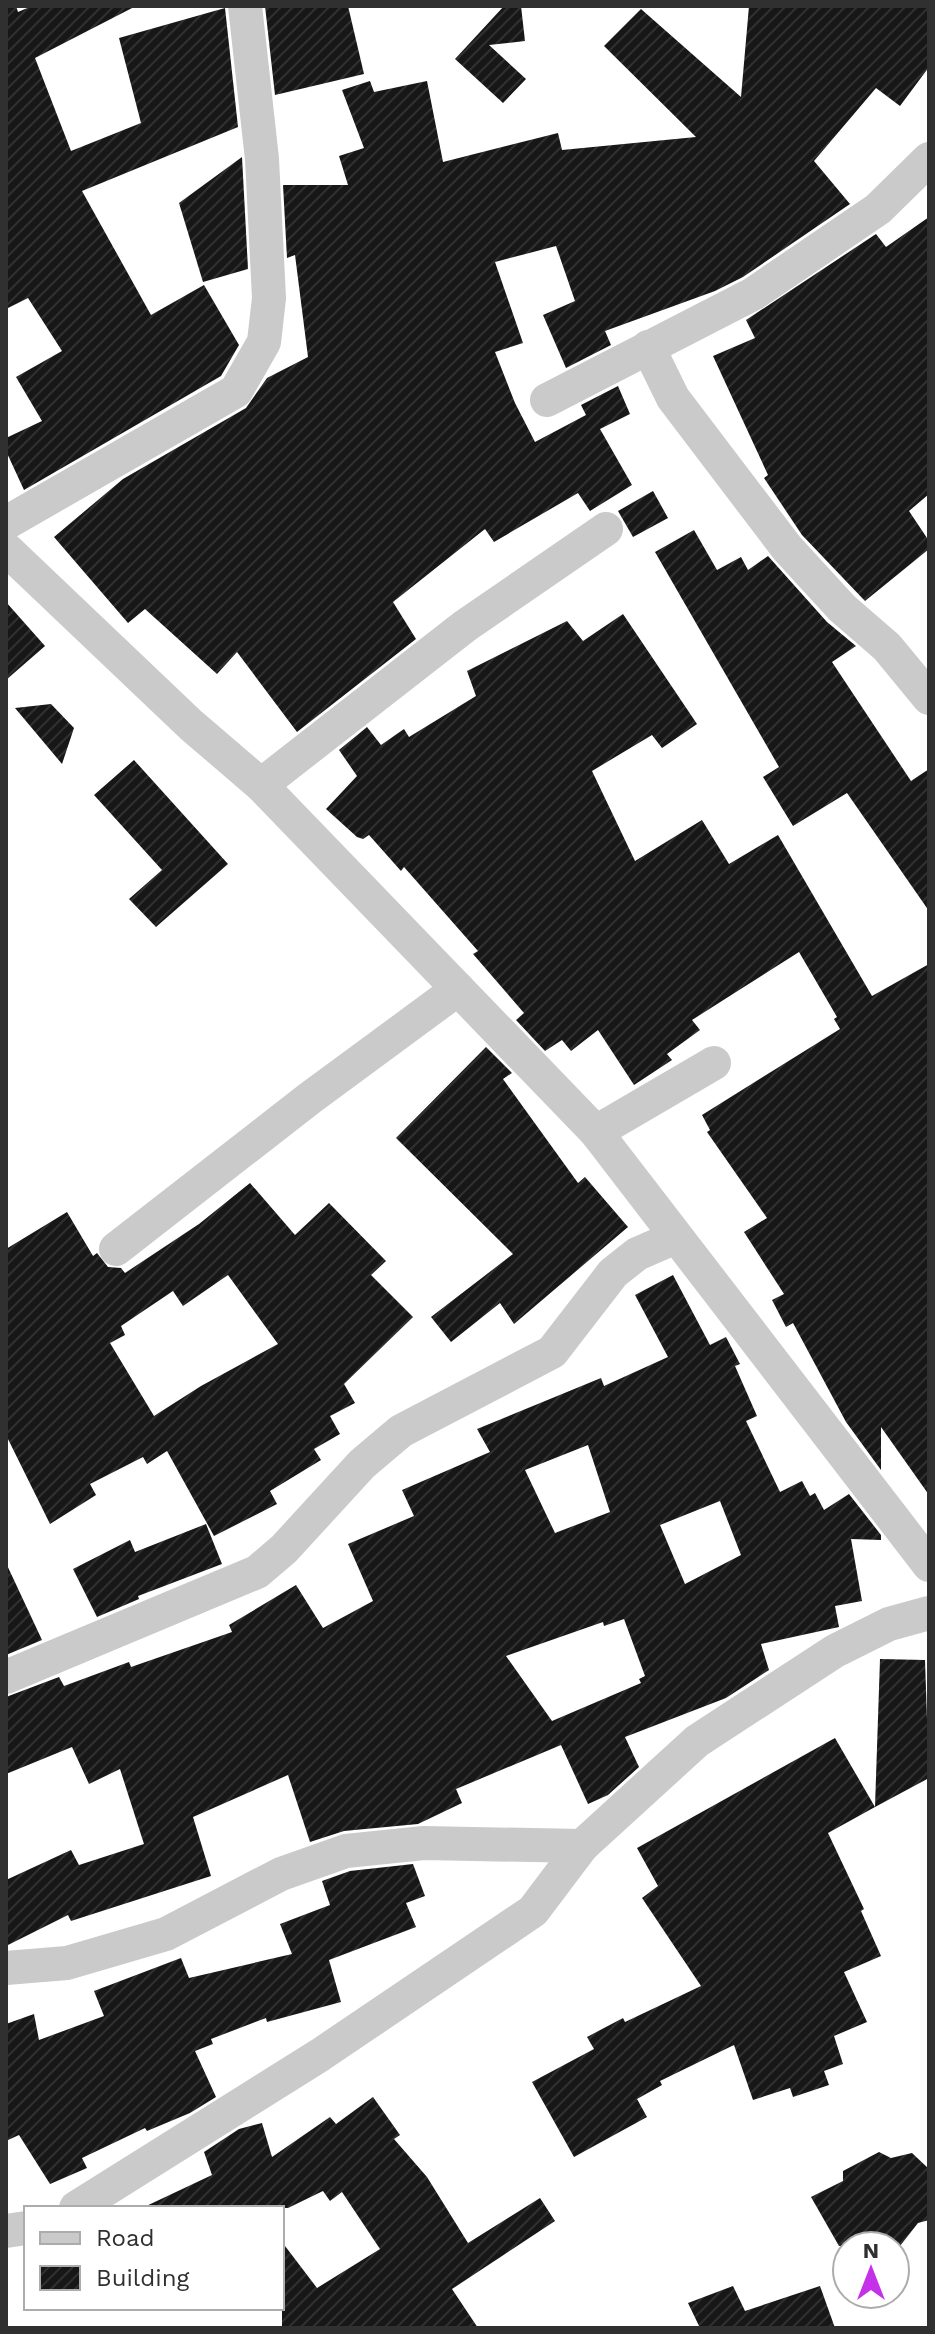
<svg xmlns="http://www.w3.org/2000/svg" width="935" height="2334" font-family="'Work Sans',sans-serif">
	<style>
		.building { fill: url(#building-hatch); fill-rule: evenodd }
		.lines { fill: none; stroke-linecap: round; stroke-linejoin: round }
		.street { stroke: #cacaca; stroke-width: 34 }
	</style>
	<defs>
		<pattern id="building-hatch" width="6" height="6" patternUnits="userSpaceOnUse" patternTransform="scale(2)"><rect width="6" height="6" fill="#171717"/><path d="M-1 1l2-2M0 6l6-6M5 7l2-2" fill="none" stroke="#303030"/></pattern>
	</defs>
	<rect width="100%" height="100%" fill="#fff"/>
	<!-- building -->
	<g class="building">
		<path d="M 6,6 L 16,6 L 18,12 L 32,6 L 136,6 L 35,58 L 71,151 L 141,123 L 119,38 L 225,8 L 238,127 L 82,191 L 151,315 L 204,285 L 239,345 L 221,376 L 24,490 L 6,451 L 6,438 L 42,421 L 16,377 L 62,351 L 28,298 L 6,309 Z"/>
		<path d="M 265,6 L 348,6 L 364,74 L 275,95 Z"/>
		<path d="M 504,6 L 521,6 L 525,41 L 489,45 L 526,79 L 503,103 L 455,59 Z"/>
		<path d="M 749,6 L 929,6 L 929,67 L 900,106 L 876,88 L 814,161 L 850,204 L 743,277 L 715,291 L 605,331 L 611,345 L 566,368 L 543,315 L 575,301 L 556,246 L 495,262 L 523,343 L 495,352 L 515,403 L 535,442 L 586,415 L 581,405 L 618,386 L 630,414 L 600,429 L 632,485 L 590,511 L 578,493 L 494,542 L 485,529 L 393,602 L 416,639 L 297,732 L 237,652 L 217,674 L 145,609 L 128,623 L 54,537 L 123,479 L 246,408 L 267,378 L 308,357 L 295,255 L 287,258 L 283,185 L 348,185 L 339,156 L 364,148 L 342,90 L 370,81 L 374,92 L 427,81 L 443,162 L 558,133 L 562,150 L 696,137 L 604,46 L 641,9 L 741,97 Z"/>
		<path d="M 242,157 L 248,269 L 203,282 L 179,203 Z"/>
		<path d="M 929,217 L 929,494 L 909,511 L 929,541 L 929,549 L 865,601 L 802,535 L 764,478 L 768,475 L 713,356 L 755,338 L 746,320 L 876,234 L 886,247 Z"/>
		<path d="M 653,491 L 668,518 L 633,537 L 618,511 Z"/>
		<path d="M 694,530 L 717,570 L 741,557 L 748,570 L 768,556 L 827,622 L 856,646 L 832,662 L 911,781 L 929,769 L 929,911 L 847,793 L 793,826 L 763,777 L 779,767 L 655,552 Z"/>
		<path d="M 6,602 L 45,646 L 6,680 Z"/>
		<path d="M 623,614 L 697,724 L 662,748 L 652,735 L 592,771 L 635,861 L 702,820 L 729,864 L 778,835 L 872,996 L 929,964 L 929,1495 L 881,1427 L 881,1470 L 846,1422 L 793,1323 L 786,1327 L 772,1300 L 784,1294 L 744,1232 L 767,1218 L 707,1132 L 710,1130 L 702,1115 L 840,1029 L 834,1019 L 837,1017 L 799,952 L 692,1020 L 700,1030 L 667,1054 L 672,1060 L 634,1085 L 598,1030 L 571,1051 L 562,1040 L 545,1051 L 516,1020 L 524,1013 L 473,954 L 478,951 L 404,867 L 401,871 L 369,835 L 363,839 L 357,837 L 326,809 L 357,776 L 339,750 L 367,727 L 381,745 L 404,729 L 409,737 L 476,696 L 467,671 L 567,621 L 583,641 Z"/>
		<path d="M 51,704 L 74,728 L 62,764 L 15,708 Z"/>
		<path d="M 134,760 L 228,864 L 156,927 L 129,899 L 162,870 L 94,795 Z"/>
		<path d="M 486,1047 L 512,1073 L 503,1079 L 578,1183 L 585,1177 L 628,1227 L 514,1324 L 500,1303 L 451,1342 L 431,1317 L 513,1254 L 396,1138 Z"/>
		<path d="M 250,1183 L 295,1235 L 329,1203 L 386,1261 L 371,1275 L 413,1317 L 344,1384 L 355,1403 L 330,1416 L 340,1434 L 314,1449 L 321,1460 L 270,1491 L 277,1504 L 214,1536 L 167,1451 L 147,1464 L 143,1457 L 90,1484 L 96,1495 L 50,1524 L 6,1435 L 6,1249 L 67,1212 L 93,1256 L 97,1253 L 108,1267 L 121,1268 L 125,1273 L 199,1224 ZM 228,1275 L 278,1344 L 201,1386 L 154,1416 L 110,1343 L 125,1335 L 121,1326 L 173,1291 L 183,1306 Z"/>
		<path d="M 673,1275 L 710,1345 L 726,1337 L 740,1364 L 735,1366 L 757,1416 L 746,1421 L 780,1492 L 802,1481 L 810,1496 L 815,1493 L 824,1510 L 849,1494 L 881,1535 L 881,1540 L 851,1539 L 862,1601 L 835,1606 L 839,1627 L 761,1644 L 769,1670 L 726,1698 L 625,1737 L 639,1767 L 608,1795 L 588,1804 L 561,1745 L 456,1789 L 462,1803 L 418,1824 L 344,1831 L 310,1842 L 288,1775 L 193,1817 L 211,1876 L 71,1921 L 68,1915 L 6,1946 L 6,1880 L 71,1850 L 79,1865 L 144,1844 L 120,1769 L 89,1784 L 72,1747 L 6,1774 L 6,1697 L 59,1677 L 64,1686 L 129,1662 L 131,1667 L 232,1632 L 229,1625 L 296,1585 L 323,1628 L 373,1601 L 348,1544 L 414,1516 L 402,1490 L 490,1452 L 477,1429 L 601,1378 L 604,1386 L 668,1357 L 635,1295 ZM 588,1445 L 610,1512 L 555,1533 L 525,1470 ZM 720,1501 L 741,1555 L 685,1584 L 660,1525 ZM 624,1619 L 645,1676 L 639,1679 L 641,1683 L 552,1721 L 506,1656 L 603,1622 L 604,1626 Z"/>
		<path d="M 206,1524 L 222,1564 L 138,1596 L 139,1599 L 97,1617 L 73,1569 L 130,1540 L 135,1552 Z"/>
		<path d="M 6,1563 L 42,1640 L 6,1655 Z"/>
		<path d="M 880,1659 L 925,1660 L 929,1778 L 875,1807 Z"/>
		<path d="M 835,1738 L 875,1807 L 828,1833 L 864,1909 L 861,1911 L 881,1956 L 844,1972 L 867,2022 L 834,2036 L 843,2064 L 824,2071 L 829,2085 L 793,2097 L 790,2088 L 753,2100 L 734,2045 L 660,2081 L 662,2085 L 637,2099 L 647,2117 L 574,2157 L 532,2082 L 594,2049 L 587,2037 L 623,2018 L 625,2022 L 701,1986 L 642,1898 L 658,1886 L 637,1848 Z"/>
		<path d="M 413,1864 L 425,1896 L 406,1903 L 416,1927 L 329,1960 L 341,2002 L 267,2022 L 266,2018 L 211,2039 L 213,2044 L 195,2051 L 216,2097 L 190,2113 L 147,2131 L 145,2128 L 82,2158 L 87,2168 L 50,2184 L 19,2135 L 6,2141 L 6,2024 L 34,2014 L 39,2040 L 104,2016 L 94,1991 L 181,1958 L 189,1978 L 292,1954 L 280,1924 L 330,1905 L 322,1881 L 350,1871 Z"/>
		<path d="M 373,2097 L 400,2135 L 394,2139 L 427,2177 L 468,2243 L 540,2198 L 555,2221 L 452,2289 L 478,2328 L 282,2328 L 282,2242 L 317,2288 L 380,2249 L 342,2192 L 330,2201 L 323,2191 L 288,2208 L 142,2208 L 212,2175 L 204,2152 L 239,2129 L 262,2123 L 272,2157 L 330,2117 L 336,2124 Z"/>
		<path d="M 879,2152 L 891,2158 L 912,2153 L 929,2169 L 929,2220 L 918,2223 L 900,2246 L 839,2246 L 811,2197 L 843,2181 L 843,2171 Z"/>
		<path d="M 733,2286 L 745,2311 L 820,2286 L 835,2328 L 700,2328 L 688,2303 Z"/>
	</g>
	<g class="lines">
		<!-- street -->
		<g class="street">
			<path d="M 648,347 L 673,398 L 787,548 L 842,608 L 887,647 L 929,698"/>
			<path d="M 547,400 L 753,294 L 878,209 L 929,159"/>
			<path d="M 6,523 L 236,391 L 264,342 L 269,298 L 262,159 L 245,6"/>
			<path d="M 6,549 L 191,725 L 261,785 L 596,1132 L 929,1565"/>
			<path d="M 261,785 L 465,626 L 606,529"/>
			<path d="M 596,1132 L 714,1063"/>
			<path d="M 116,1249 L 310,1098 L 458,989"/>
			<path d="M 6,1677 L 257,1572 L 284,1549 L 362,1464 L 401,1431 L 552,1352 L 613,1273 L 637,1254 L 676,1237"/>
			<path d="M 6,1968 L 67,1963 L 166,1934 L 281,1874 L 346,1851 L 424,1843 L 582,1846"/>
			<path d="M 76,2208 L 320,2055 L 533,1911 L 582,1846 L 697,1741 L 835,1651 L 889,1624 L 929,1613"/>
			<path d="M 6,2231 L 26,2228"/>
		</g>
	</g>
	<!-- border -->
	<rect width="935" height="2334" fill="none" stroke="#303030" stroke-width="16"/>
	<!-- legend -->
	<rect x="24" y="2206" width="260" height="104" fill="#ffffff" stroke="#acacac" stroke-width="2"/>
	<rect x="40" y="2232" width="40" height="12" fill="#cacaca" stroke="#acacac" stroke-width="2"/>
	<text x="96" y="2246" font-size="24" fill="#303030">Road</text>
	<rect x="40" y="2266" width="40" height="24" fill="url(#building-hatch)" stroke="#acacac" stroke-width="2"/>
	<text x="96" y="2286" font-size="24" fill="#303030">Building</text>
	<!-- north arrow -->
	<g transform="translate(871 2270)"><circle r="38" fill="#ffffff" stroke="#acacac" stroke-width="2"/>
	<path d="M0-6L14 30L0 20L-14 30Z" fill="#c531e8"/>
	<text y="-12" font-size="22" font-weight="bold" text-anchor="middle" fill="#303030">N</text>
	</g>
</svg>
